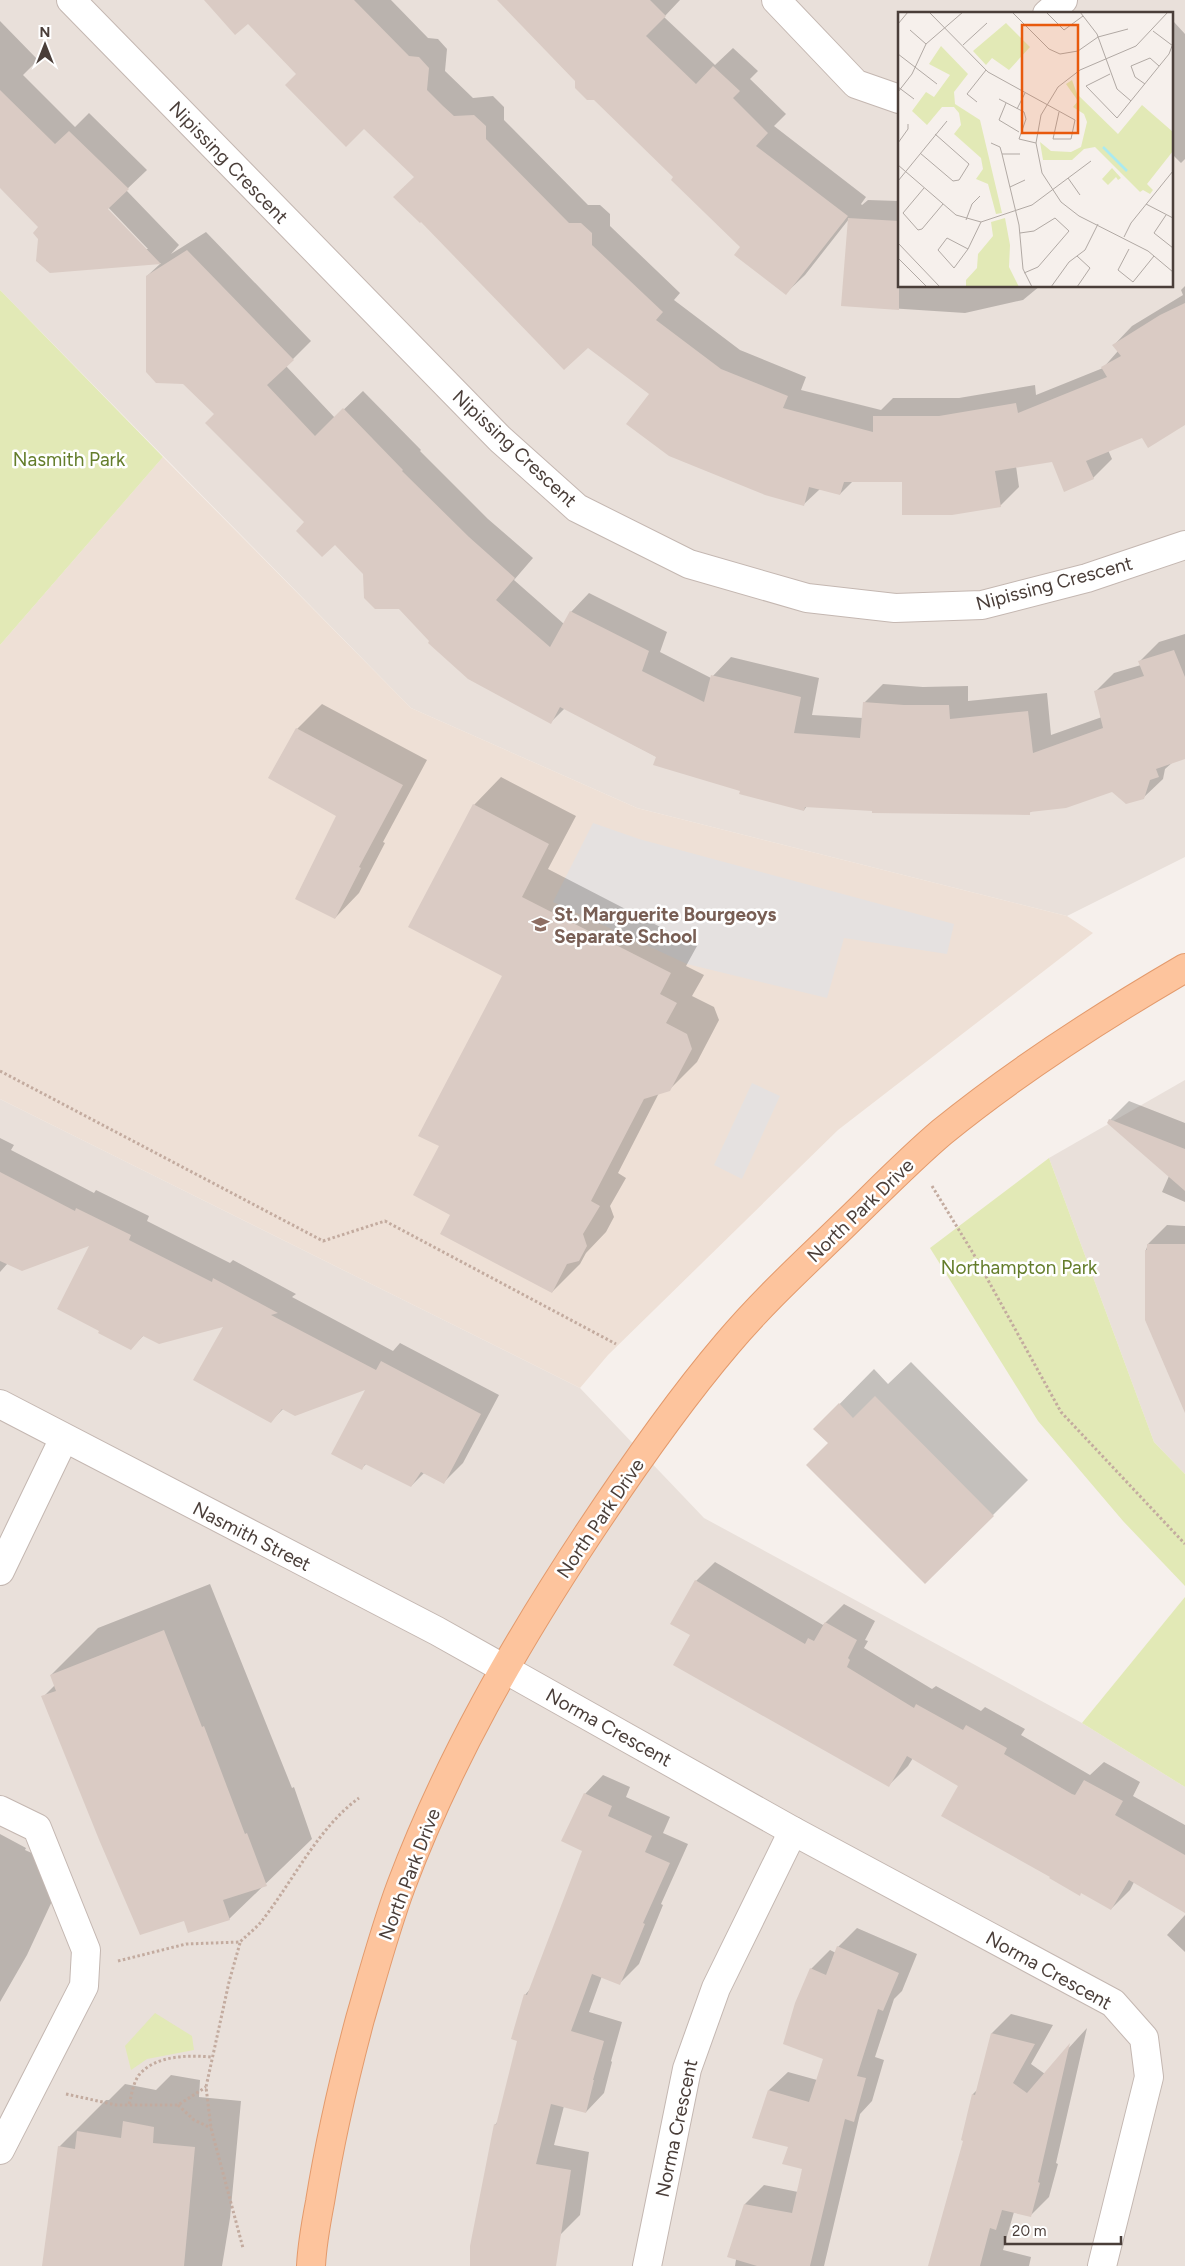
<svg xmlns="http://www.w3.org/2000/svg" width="1185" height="2266" font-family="Figtree,sans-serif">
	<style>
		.residential { fill: #e9e0da; fill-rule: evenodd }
		.education { fill: #eee0d6 }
		.green { fill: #e2e9b6 }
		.parking { fill: #e5e1e0 }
		.shadow { fill: #0003; fill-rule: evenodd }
		.building { fill: #dacbc4 }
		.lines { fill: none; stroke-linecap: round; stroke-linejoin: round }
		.minor-casing { stroke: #c4b7b1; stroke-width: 30 }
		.major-casing { stroke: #e39a6c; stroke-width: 30 }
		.path { stroke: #c3ab9f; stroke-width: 3; stroke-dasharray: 2.5 2.5; stroke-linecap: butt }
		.minor { stroke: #fff; stroke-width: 28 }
		.major { stroke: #fdc49d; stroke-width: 28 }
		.labels { text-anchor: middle; stroke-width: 5; stroke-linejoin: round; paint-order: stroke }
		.street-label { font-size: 19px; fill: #4a3e39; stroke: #fff }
		.park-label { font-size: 19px; fill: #647d2b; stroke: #fff }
		.education-label { font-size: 19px; font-weight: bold; fill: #785e54; stroke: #fff; text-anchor: start }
		.inset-river { fill: none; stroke: #aaeaf0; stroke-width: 2.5 }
		.inset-road { fill: none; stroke: #b1a9a4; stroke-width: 1 }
		.view { fill: #e8590c; fill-opacity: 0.15; stroke: #e8590c; stroke-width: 2.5 }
		.inset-edge { fill: none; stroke: #4a3e39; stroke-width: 2.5 }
	</style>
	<rect width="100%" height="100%" fill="#f6f0ec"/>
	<!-- residential -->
	<g class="residential">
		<path d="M 0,0 L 1185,0 L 1185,857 L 1067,916 L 637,808 L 411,708 L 0,290 ZM 899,14 L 1171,14 L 1171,286 L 899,286 Z"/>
		<path d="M 1185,1080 L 1185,1474 L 1154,1442 L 1049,1158 Z"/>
		<path d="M 0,1099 L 580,1388 L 704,1518 L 1082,1723 L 1185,1787 L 1185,2266 L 0,2266 Z"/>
	</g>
	<!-- education -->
	<path class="education" d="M 163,457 L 411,708 L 637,808 L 1067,916 L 1093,933 L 838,1130 L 608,1355 L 580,1388 L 0,1099 L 0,645 Z"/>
	<!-- green -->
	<g class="green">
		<path d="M 0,290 L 163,457 L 0,645 Z"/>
		<path d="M 1049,1158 L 1154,1442 L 1185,1474 L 1185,1586 L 1123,1521 L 1038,1421 L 930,1248 Z"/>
		<path d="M 1185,1597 L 1185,1787 L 1082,1723 Z"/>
		<path d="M 155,2013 L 192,2036 L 194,2050 L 147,2059 L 131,2070 L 125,2046 Z"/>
	</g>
	<!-- parking -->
	<g class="parking">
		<path d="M 593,823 L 639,839 L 954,924 L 947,954 L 844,938 L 827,998 L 687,964 L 553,902 Z"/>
		<path d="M 752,1083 L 780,1096 L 742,1179 L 714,1165 Z"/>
	</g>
	<!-- shadow -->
	<g class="shadow">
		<path d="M 205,0 L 391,0 L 428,38 L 438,39 L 447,49 L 445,71 L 473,98 L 493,96 L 504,107 L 504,120 L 588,205 L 600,205 L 610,214 L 610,226 L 680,293 L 674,300 L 740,350 L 806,377 L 801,390 L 881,410 L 893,398 L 959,398 L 1035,385 L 1036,395 L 1103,368 L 1118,351 L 1114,345 L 1132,326 L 1183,295 L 1181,290 L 1185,286 L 1185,421 L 1108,450 L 1112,459 L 1093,478 L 1053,460 L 1016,466 L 1019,487 L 1000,506 L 903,481 L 853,481 L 840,494 L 820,489 L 803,505 L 650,393 L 364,127 L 298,74 L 248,22 Z"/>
		<path d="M 499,0 L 680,0 L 664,17 L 715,65 L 733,48 L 758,71 L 750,79 L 786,114 L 774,126 L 866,197 L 861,204 L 862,205 L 868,200 L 899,201 L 899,286 L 1040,286 L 1023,300 L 965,313 L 842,305 L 849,219 L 805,275 L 786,293 L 675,177 L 576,81 Z"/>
		<path d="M 0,21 L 38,60 L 23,75 L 75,127 L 89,113 L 147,170 L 126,190 L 179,245 L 171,254 L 206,232 L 311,341 L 286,366 L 335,418 L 363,391 L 421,450 L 420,451 L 488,519 L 533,558 L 514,580 L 564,624 L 571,612 L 589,593 L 667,632 L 660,652 L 711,678 L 731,657 L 819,678 L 812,715 L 863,718 L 864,703 L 883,684 L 923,687 L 968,686 L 968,701 L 1047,693 L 1051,735 L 1102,717 L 1095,692 L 1114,673 L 1141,665 L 1140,661 L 1159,642 L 1185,634 L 1185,758 L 1173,762 L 1165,769 L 1163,779 L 1143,798 L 1112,791 L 1032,811 L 1029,813 L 807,806 L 804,810 L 741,790 L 657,757 L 565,708 L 551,722 L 431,641 L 335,543 L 306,522 L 216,414 L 147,276 L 161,263 L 51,272 L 40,227 L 0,186 ZM 105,204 L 148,249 L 145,249 L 103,206 Z"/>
		<path d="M 1174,22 L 1185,34 L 1185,159 L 1181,163 L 1174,156 L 1171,159 L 1171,24 Z"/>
		<path d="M 322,704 L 427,760 L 383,842 L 385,843 L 359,893 L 335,918 L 338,815 L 297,729 Z"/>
		<path d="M 501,777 L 576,816 L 548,869 L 697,946 L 686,966 L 704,975 L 692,996 L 714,1007 L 719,1020 L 697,1062 L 669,1090 L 659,1093 L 618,1173 L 626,1178 L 610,1206 L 614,1217 L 606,1232 L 586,1253 L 580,1264 L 552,1292 L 452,1214 L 441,1146 L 504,976 L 474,805 Z"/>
		<path d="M 1129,1101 L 1185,1123 L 1185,1202 L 1162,1192 L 1169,1176 L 1110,1120 Z"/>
		<path d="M 0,1138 L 14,1145 L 11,1150 L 94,1193 L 96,1190 L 149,1216 L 147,1221 L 230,1263 L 233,1260 L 296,1294 L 292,1297 L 393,1351 L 400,1343 L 499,1395 L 463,1463 L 444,1482 L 424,1473 L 411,1486 L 367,1463 L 362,1468 L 368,1388 L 284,1408 L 271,1421 L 226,1325 L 144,1335 L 131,1348 L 92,1243 L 8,1263 L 0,1272 Z"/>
		<path d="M 1167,1225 L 1185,1226 L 1185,1410 L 1146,1250 L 1148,1244 Z"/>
		<path d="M 911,1362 L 1028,1480 L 925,1583 L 830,1443 L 815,1429 L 874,1369 L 888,1384 Z"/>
		<path d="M 715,1562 L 823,1625 L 844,1604 L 875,1621 L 865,1640 L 868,1641 L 864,1648 L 932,1689 L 936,1686 L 981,1711 L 985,1707 L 1025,1729 L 1021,1735 L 1090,1775 L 1104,1762 L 1140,1782 L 1133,1796 L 1185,1825 L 1185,1912 L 1134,1882 L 1130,1890 L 1111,1909 L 960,1785 L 913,1758 L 908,1766 L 889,1785 L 692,1635 L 696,1581 Z"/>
		<path d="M 210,1584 L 292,1788 L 294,1787 L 312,1839 L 229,1919 L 185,1919 L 43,1697 L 55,1685 L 51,1675 L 98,1628 Z"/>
		<path d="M 603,1775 L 630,1787 L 626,1797 L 670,1817 L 663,1833 L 688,1844 L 661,1904 L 663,1905 L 639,1964 L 620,1983 L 602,1976 L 589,2012 L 622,2022 L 611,2061 L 612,2062 L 604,2093 L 586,2112 L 564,2106 L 554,2145 L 589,2152 L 580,2215 L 561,2234 L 544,2266 L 471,2266 L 495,2125 L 498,2121 L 519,2040 L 525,1995 L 531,1988 L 584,1851 L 585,1794 Z"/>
		<path d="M 0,1834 L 26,1848 L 25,1850 L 67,1869 L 27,1955 L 0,2002 Z"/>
		<path d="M 1185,1915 L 1185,1952 L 1167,1935 Z"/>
		<path d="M 857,1928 L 917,1954 L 902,1991 L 894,1999 L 875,2057 L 884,2060 L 872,2101 L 860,2114 L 824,2266 L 735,2266 L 745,2204 L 764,2185 L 798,2192 L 803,2168 L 789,2146 L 769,2090 L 788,2072 L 817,2080 L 825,2058 L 811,1969 L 830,1950 L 836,1953 L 838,1947 Z"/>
		<path d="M 1011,2014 L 1053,2025 L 1031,2064 L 1045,2074 L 1087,2028 L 1056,2163 L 1058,2164 L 1049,2197 L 1030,2216 L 1014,2212 L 1003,2250 L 1031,2257 L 1029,2266 L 930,2266 L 965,2140 L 973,2094 L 977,2090 L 992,2033 Z"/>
		<path d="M 171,2075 L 200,2080 L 199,2097 L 241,2101 L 230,2218 L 222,2266 L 43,2266 L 59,2147 L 106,2100 L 109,2100 L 125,2084 L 156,2090 Z"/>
	</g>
	<!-- building -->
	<g class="building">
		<path d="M 204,0 L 354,0 L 409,56 L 419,57 L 429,68 L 427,90 L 443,106 L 454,116 L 474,115 L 486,126 L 486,139 L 569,223 L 581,223 L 592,233 L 592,245 L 663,312 L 656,320 L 721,369 L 788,396 L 783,408 L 873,432 L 873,416 L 939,416 L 1016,403 L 1018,413 L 1107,377 L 1101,367 L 1121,356 L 1112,345 L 1160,315 L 1185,303 L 1185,425 L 1148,448 L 1142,438 L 1086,461 L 1094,479 L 1064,492 L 1052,462 L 995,471 L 1001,507 L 952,515 L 902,515 L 902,482 L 844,482 L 840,495 L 809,487 L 804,506 L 765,495 L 669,456 L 626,424 L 649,394 L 588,348 L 564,370 L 421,222 L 420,223 L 393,197 L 414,177 L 364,129 L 346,147 L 285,85 L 296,74 L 248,24 L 235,35 Z"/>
		<path d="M 497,0 L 650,0 L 666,16 L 646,36 L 696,84 L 713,66 L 740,91 L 733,98 L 768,133 L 756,146 L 848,216 L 786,295 L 734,255 L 740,247 L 671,180 L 673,177 L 594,100 L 587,100 L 575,88 L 575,81 Z"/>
		<path d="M 0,90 L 55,144 L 69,131 L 129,189 L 108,209 L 161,264 L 50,273 L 36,261 L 38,239 L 33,233 L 38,227 L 0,188 Z"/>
		<path d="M 848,218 L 899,221 L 899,310 L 841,306 Z"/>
		<path d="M 187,250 L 294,360 L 267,385 L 315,436 L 343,408 L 403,470 L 402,471 L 469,537 L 515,578 L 496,600 L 550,647 L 570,611 L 649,651 L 642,671 L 704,702 L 711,675 L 801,697 L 794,733 L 860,738 L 863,702 L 904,705 L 949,705 L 950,719 L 1028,711 L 1033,753 L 1103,728 L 1094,691 L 1144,676 L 1138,661 L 1174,650 L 1185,677 L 1185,759 L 1156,769 L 1159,777 L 1150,780 L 1144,799 L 1126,804 L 1112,792 L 1066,808 L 1030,812 L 1030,815 L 872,813 L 872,811 L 805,807 L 804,811 L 739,794 L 740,791 L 653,765 L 656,757 L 560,707 L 551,724 L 468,679 L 428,643 L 429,641 L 399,609 L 375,609 L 364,598 L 363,574 L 335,545 L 322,557 L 296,531 L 304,522 L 205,423 L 214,414 L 183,384 L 156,383 L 146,372 L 146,276 Z"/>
		<path d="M 296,728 L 403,785 L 359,867 L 361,868 L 335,919 L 295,899 L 336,816 L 268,778 Z"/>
		<path d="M 473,804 L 549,844 L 522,897 L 671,973 L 660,994 L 677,1003 L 666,1023 L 687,1034 L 692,1049 L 670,1091 L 644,1099 L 591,1201 L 600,1206 L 583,1234 L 587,1246 L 579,1261 L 567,1264 L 552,1293 L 440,1234 L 450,1215 L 413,1195 L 439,1146 L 418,1136 L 502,976 L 408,927 Z"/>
		<path d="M 1109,1119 L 1185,1149 L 1185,1191 L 1107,1123 Z"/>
		<path d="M 0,1172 L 75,1211 L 76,1208 L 131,1235 L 129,1240 L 212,1282 L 213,1278 L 278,1313 L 271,1315 L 376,1370 L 381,1361 L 481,1414 L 444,1484 L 421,1472 L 411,1487 L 365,1464 L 362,1470 L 331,1454 L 365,1390 L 295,1416 L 282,1409 L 271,1423 L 193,1380 L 223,1327 L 159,1344 L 143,1336 L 131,1350 L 98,1333 L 99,1331 L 57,1309 L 89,1246 L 22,1271 L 0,1261 Z"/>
		<path d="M 1147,1244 L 1185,1244 L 1185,1413 L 1145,1320 L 1145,1250 L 1147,1250 Z"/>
		<path d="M 875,1396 L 994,1516 L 925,1584 L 806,1465 L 828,1443 L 813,1429 L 839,1403 L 853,1418 Z"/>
		<path d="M 695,1580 L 805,1644 L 808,1638 L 814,1641 L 825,1622 L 857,1640 L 848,1658 L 850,1660 L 847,1667 L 914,1708 L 916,1704 L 963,1730 L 966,1725 L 1007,1748 L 1004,1754 L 1072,1794 L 1075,1795 L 1084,1780 L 1123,1801 L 1115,1815 L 1185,1855 L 1185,1913 L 1129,1880 L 1111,1910 L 1081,1893 L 1080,1896 L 1049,1878 L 1050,1877 L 941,1816 L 958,1786 L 907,1756 L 889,1787 L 673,1665 L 690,1635 L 670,1624 Z"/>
		<path d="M 164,1630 L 202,1727 L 204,1726 L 245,1834 L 247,1833 L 267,1886 L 223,1900 L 230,1920 L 188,1933 L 184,1921 L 140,1935 L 100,1842 L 41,1696 L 56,1691 L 50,1675 Z"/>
		<path d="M 584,1793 L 612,1806 L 608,1816 L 652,1836 L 645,1852 L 670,1863 L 643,1923 L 645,1924 L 620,1985 L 592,1974 L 571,2031 L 604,2041 L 593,2080 L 594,2080 L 586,2113 L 551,2104 L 536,2164 L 571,2170 L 556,2266 L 470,2266 L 470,2246 L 494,2124 L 496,2125 L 517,2041 L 511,2039 L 524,1994 L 527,1995 L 582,1851 L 561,1841 Z"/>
		<path d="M 837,1946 L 899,1973 L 883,2011 L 878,2009 L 857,2076 L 866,2078 L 854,2122 L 845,2119 L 810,2266 L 757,2266 L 727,2257 L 744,2204 L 792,2213 L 802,2169 L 782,2164 L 788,2147 L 752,2138 L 768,2090 L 809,2102 L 823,2059 L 783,2044 L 795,2003 L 810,1968 L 826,1975 Z"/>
		<path d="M 991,2033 L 1035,2044 L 1013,2083 L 1027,2093 L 1070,2043 L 1038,2182 L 1040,2183 L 1031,2217 L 1002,2210 L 996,2230 L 990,2228 L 980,2266 L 928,2266 L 963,2141 L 961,2140 L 972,2094 L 975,2095 Z"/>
		<path d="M 123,2121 L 154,2127 L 153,2143 L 195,2147 L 184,2266 L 42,2266 L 58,2146 L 75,2149 L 77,2131 L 121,2138 Z"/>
	</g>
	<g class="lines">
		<defs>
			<g id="minor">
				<path d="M 71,0 L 500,439 L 577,508 L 689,564 L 807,598 L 895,608 L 982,605 L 1087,578 L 1185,545"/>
				<path d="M 776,0 L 856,84 L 899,99"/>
				<path d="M 1047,14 L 1063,0"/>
				<path d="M 0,1404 L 437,1631 L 793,1831 L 1113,2003 L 1144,2038 L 1149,2077 L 1102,2266"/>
				<path d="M 0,1571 L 64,1438"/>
				<path d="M 0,1810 L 37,1828 L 86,1950 L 84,1986 L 0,2150"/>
				<path d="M 647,2266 L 687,2069 L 716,1988 L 793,1831"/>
			</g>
			<path id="major" d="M 311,2266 C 312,2244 316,2223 320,2202 C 330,2140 344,2079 360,2019 C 373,1974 385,1929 401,1886 C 448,1761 514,1646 588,1534 C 631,1469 676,1404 727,1344 C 764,1300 806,1262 847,1222 C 878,1192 909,1160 942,1132 C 1018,1070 1101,1017 1185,968"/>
		</defs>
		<!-- minor casing -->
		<use href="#minor" class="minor-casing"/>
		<!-- major casing -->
		<use href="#major" class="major-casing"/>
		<!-- path -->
		<g class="path">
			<path d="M 0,1071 L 323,1241 L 385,1221 L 616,1344"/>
			<path d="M 932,1186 L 973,1253 L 1061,1412 L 1185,1544"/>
			<path d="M 240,1943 L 229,1982 L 206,2087 L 211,2128 L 243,2248"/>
			<path d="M 118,1961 L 186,1944 L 240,1942 C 248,1934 258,1927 264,1918 C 294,1879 319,1827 359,1798"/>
			<path d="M 66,2094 L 116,2105 L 178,2105 L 206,2087"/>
			<path d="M 129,2104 C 132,2094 133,2083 139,2075 C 155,2055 189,2055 212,2057"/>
			<path d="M 178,2105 L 194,2120 L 211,2128"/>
		</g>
		<!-- minor -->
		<use href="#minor" class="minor"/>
		<!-- major -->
		<use href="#major" class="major"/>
	</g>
	<!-- icons -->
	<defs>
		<symbol id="school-bare" viewBox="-9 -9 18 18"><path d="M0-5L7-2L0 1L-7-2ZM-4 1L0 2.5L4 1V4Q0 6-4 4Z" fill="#8d6e63" stroke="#fff" stroke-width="2.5" paint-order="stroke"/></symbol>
	</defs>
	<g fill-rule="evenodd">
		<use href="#school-bare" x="528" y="912" width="25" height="25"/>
	</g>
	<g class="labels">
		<!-- street labels -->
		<g class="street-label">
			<text transform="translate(229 162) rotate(46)" y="7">Nipissing Crescent</text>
			<text transform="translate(515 448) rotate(43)" y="7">Nipissing Crescent</text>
			<text transform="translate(1054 583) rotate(-15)" y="7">Nipissing Crescent</text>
			<text transform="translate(860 1210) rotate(-44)" y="7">North Park Drive</text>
			<text transform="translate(600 1518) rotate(-56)" y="7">North Park Drive</text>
			<text transform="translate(252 1536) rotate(27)" y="7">Nasmith Street</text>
			<text transform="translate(609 1727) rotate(29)" y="7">Norma Crescent</text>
			<text transform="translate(409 1874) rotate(-69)" y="7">North Park Drive</text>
			<text transform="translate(1049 1970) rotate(29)" y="7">Norma Crescent</text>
			<text transform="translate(676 2128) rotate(-78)" y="7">Norma Crescent</text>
		</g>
		<!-- park labels -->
		<g class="park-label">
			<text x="69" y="466">Nasmith Park</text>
			<text x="1019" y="1274">Northampton Park</text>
		</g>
		<!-- education labels -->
		<g class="education-label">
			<text x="554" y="921">St. Marguerite Bourgeoys<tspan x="554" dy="22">Separate School</tspan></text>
		</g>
	</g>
	<!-- overview -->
	<g transform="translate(898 12)">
		<rect width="275" height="275" fill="#f6f0ec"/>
		<path d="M 108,11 L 132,35 L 111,58 L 94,46 L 88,53 L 75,39 ZM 43,34 L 70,62 L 56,80 L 57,92 L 82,108 L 104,201 L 98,202 L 90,172 L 78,167 L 85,157 L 83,146 L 56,122 L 63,113 L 61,101 L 56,95 L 44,95 L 29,113 L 14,99 L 28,80 L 36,85 L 52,63 L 31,52 ZM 174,68 L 179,82 L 220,122 L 244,93 L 275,120 L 275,139 L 249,172 L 255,178 L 252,182 L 245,178 L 242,180 L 197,135 L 186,137 L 174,148 L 145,148 L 142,130 L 153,139 L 173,140 L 183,135 L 189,110 L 186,102 L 175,95 L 180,89 L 168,72 ZM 214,156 L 223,166 L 220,168 L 218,165 L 210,173 L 204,167 ZM 107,206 L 112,233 L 111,255 L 121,275 L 68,275 L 68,268 L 79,256 L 80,242 L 95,224 L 93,210 Z" fill="#e2e9b6"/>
		<path class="inset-river" d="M 205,135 L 229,159"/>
		<path class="inset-road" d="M 31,0 L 90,60 L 177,108 L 173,127 L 155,127 L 161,100M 114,0 L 151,37 L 162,42 L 180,39 L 200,25 L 230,17M 148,0 L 166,18 L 185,4M 182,0 L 199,22 L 219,77 L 233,89M 270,0 L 238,34 L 182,58 L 160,75 L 143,103 L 138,131 L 144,161 L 163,190 L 181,204 L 250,239 L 275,260M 0,12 L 10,0M 12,18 L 28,32M 255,19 L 275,34M 65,33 L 89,11M 0,42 L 39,72M 212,62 L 188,74 L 219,106 L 271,42 L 274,34M 247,72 L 237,65 L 233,54 L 252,46 L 261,54M 0,75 L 16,87M 0,80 L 14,62 L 28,32 L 65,0M 101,87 L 126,100 L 128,107 L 121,127 L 138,131M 79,90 L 69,82 L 88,58M 108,91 L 101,108 L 121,120M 119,97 L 127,81M 0,131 L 10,117 L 10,112M 93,131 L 102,135 L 104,142 L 121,213 L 125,257 L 134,275M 22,141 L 55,169 L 61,168 L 71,152 L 37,122M 104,142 L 122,142M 0,153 L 58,203 L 83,210 L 134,193 L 193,149M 170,166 L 182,183M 0,169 L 49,109M 112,175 L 127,168M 26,176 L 5,201 L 20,218 L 24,217 L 45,192M 248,192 L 275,206M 268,203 L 256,221 L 275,236M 68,208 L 74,192 L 82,184M 122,221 L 136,219 L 157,206 L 171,219 L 140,255 L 126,261M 226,225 L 233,211 L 275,159M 0,231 L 42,275M 70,237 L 49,226 L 40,238 L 56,256 L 70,237 L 83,210M 231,237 L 220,258 L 235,270 L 256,244M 179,244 L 192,256 L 179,275M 0,246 L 29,275M 153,275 L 171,250 L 187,238 L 200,212"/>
		<path class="view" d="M 124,13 L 180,13 L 180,121 L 124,121 Z"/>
		<rect width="275" height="275" class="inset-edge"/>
	</g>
	<!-- north arrow -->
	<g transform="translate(45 45)" stroke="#ffffff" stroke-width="4" paint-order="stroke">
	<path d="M0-4L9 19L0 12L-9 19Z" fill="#4a3e39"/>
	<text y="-8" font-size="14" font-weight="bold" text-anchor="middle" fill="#4a3e39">N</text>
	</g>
	<!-- scale -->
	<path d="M1005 2236v8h116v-8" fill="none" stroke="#4a3e39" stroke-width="2.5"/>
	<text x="1012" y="2236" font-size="15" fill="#4a3e39" stroke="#ffffff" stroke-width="4" paint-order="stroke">20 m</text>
</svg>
